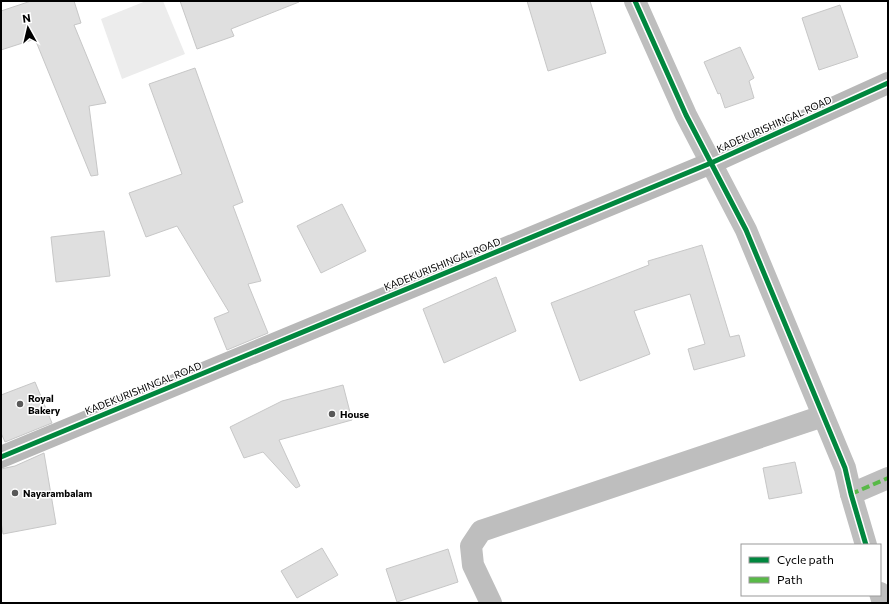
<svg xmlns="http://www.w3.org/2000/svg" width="889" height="604" font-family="Commissioner,sans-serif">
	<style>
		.green { fill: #ececec }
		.building { fill: #dfdfdf; stroke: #c7c7c7 }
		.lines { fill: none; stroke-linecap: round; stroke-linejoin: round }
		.street { stroke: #bebebe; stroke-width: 22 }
		.secondary { stroke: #b8b8b8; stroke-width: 22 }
		.quiet { stroke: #58b947; stroke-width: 4; stroke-dasharray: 8 4; stroke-linecap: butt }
		.cycleway-casing { stroke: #fff; stroke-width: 8 }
		.cycleway { stroke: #00873e; stroke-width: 5 }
		.poi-dot { fill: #595959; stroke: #fff; stroke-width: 1.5 }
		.labels { text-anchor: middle; stroke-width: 3; stroke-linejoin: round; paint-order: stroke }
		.street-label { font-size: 10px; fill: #000; stroke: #fff }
		.poi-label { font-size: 10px; font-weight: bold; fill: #000; stroke: #fff; text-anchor: start }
	</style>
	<rect width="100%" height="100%" fill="#fff"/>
	<!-- green -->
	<path class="green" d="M 146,1 L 163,1 L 185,54 L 122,79 L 101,19 Z"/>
	<!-- building -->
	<g class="building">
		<path d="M 31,1 L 74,1 L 81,23 L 74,25 L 106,103 L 89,106 L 98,175 L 91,176 L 35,39 L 1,50 L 1,11 Z"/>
		<path d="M 180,1 L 299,1 L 299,2 L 231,29 L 234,36 L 197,49 Z"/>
		<path d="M 527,1 L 590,1 L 606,53 L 548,71 Z"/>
		<path d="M 840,5 L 858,57 L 819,70 L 802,18 Z"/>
		<path d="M 740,47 L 754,78 L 749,81 L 754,98 L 725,108 L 720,93 L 718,94 L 704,62 Z"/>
		<path d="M 195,68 L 243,202 L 233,206 L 261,281 L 248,284 L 268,333 L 227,350 L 214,318 L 229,312 L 177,226 L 146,237 L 129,193 L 182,174 L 149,84 Z"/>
		<path d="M 342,204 L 366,251 L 321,273 L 297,226 Z"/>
		<path d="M 104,231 L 110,276 L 56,282 L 51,237 Z"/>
		<path d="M 702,245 L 730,337 L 739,335 L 745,356 L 694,370 L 688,349 L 705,344 L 690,294 L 634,311 L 650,354 L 580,381 L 551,303 L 649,265 L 648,261 Z"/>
		<path d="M 496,277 L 516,331 L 444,363 L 423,309 Z"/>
		<path d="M 35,382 L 52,423 L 5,442 L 1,433 L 1,395 Z"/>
		<path d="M 343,385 L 352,420 L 279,440 L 300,486 L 296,488 L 263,452 L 244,458 L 230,427 L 282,401 Z"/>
		<path d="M 44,453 L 56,524 L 3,534 L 1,522 L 1,469 L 15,466 Z"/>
		<path d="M 795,462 L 802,493 L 769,499 L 763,468 Z"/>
		<path d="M 322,548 L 338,575 L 297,598 L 281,571 Z"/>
		<path d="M 448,549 L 458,582 L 397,602 L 386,569 Z"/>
	</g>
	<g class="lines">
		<!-- street -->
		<g class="street">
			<path d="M 635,1 L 686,115 L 746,230 L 845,468 L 851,494 L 866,545"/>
			<path d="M 851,494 L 888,478"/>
			<path d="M 880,593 L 883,603"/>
			<path d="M 491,603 L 473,565 L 471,546 L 481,531 L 823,416"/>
		</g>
		<!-- secondary -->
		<path class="secondary" d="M 1,457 L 711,163 L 888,83"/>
		<!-- quiet -->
		<path class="quiet" d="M 851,494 L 888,478"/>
		<defs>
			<g id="cycleway">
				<path d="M 635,1 L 686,115 L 746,230 L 845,468 L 851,494 L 866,545"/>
				<path d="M 1,457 L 711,163 L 888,83"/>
			</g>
		</defs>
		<!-- cycleway casing -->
		<use href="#cycleway" class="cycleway-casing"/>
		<!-- cycleway -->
		<use href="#cycleway" class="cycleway"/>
	</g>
	<!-- markers -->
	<g class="poi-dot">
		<circle cx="20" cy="404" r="4"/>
		<circle cx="332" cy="414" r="4"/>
		<circle cx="15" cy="493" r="4"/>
	</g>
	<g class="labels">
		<!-- street labels -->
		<g class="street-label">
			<text transform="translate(774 124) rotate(-24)" y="4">KADEKURISHINGAL ROAD</text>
			<text transform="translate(442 264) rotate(-22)" y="4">KADEKURISHINGAL ROAD</text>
			<text transform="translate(143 388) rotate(-22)" y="4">KADEKURISHINGAL ROAD</text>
		</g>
		<!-- poi labels -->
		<g class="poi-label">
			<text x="28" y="402">Royal<tspan x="28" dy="12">Bakery</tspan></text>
			<text x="340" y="418">House</text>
			<text x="23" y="497">Nayarambalam</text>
		</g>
	</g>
	<!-- border -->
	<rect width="889" height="604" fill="none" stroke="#000000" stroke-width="4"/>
	<!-- legend -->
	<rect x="741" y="544" width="140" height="52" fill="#ffffff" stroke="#999999"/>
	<rect x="749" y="557" width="20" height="6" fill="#00873e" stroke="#999999"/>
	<text x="777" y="564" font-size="12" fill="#000000">Cycle path</text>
	<rect x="749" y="577" width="20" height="6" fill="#58b947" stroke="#999999"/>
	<text x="777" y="584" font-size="12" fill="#000000">Path</text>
	<!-- north arrow -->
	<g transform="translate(28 28) rotate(352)" stroke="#ffffff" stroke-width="3" paint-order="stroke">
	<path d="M0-3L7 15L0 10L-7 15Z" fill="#000000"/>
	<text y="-6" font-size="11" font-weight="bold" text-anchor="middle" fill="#000000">N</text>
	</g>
</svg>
